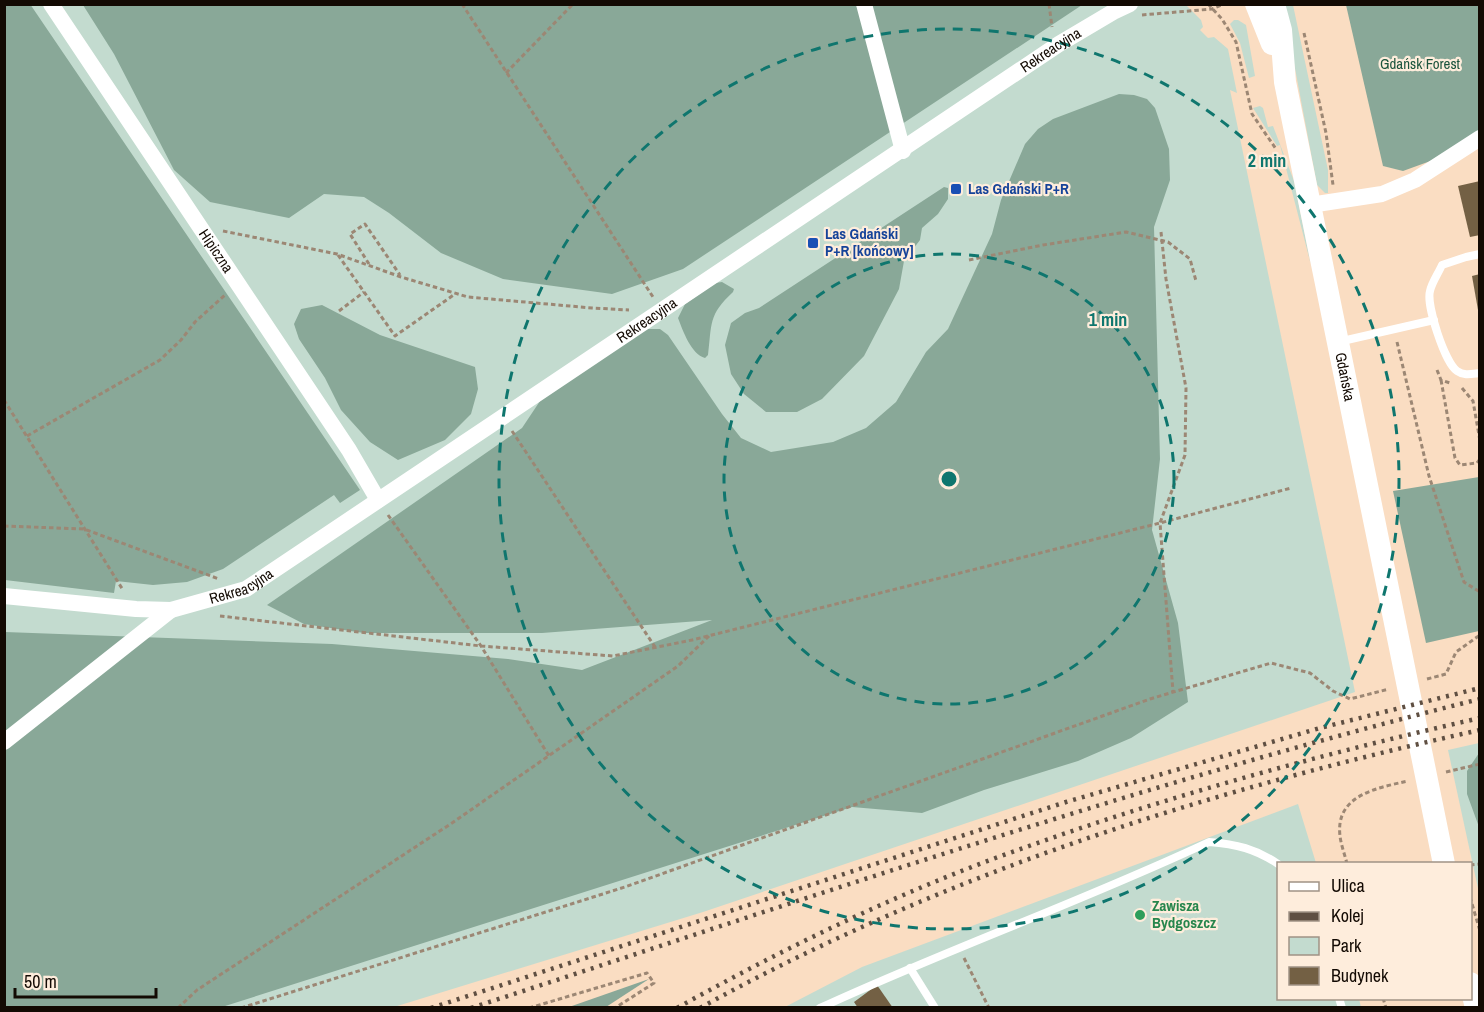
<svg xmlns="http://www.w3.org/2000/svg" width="1484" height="1012" font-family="'Archivo Narrow',sans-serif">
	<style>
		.green { fill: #c3dbcf }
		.forest { fill: #89a898 }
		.building { fill: #736044 }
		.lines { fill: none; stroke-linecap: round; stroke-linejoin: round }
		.path { stroke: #9c8774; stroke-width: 3; stroke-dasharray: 4.5 3; stroke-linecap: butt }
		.lane { stroke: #fff; stroke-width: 8 }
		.street { stroke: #fff; stroke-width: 16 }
		.secondary { stroke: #fff; stroke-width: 22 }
		.rail { stroke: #5f4f42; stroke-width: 4.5; stroke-dasharray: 3 6; stroke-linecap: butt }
		.ring { fill: none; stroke: #0f766e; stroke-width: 3; stroke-dasharray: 10 8 }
		.transit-dot { fill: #1a4fb4; stroke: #feeddc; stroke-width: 2 }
		.leisure-dot { fill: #2e9e5b; stroke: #feeddc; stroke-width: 2 }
		.labels { text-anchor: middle; stroke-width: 4.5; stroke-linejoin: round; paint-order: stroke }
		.street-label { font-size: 15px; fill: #130a03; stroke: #feeddc }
		.park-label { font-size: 15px; fill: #1b543d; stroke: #feeddc }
		.transit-label { font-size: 15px; font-weight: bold; fill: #164399; stroke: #feeddc; text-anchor: start }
		.leisure-label { font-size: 15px; font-weight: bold; fill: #27864d; stroke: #feeddc; text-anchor: start }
		.centre { fill: #0f766e; stroke: #feeddc; stroke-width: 3 }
		.ring-label { font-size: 18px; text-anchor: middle; font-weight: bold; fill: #0f766e; stroke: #feeddc; stroke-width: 4.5; stroke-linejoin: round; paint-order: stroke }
	</style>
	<rect width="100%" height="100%" fill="#faddc2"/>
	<!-- green -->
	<g class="green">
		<path d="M 1185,4 L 1201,20 L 1203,27 L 1200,30 L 1208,38 L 1214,37 L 1228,49 L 1237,93 L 1230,90 L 1355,692 L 703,912 L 394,1007 L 5,1008 L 5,5 Z"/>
		<path d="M 1283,5 L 1293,5 L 1328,170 L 1328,193 L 1325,193 L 1317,185 Z"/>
		<path d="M 1234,20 L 1238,20 L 1246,25 L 1255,76 L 1249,78 L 1240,43 L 1230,24 Z"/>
		<path d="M 1260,106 L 1263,108 L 1268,127 L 1273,126 L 1294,181 L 1311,265 L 1280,145 L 1277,146 L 1253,108 Z"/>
		<path d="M 1479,743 L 1479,893 L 1448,750 Z"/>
		<path d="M 1298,804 L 1316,863 L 1278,864 L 1278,998 L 1359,999 L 1361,1007 L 783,1008 L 862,967 Z"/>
	</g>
	<!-- forest -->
	<g class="forest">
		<path d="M 30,4 L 360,490 L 340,503 L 334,495 L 223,569 L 187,582 L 153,585 L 116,581 L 114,593 L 5,580 L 4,5 Z"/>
		<path d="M 83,5 L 1082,5 L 683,269 L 612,294 L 503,279 L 441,253 L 389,213 L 364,197 L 324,194 L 289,218 L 210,202 L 174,170 L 114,54 Z"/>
		<path d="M 1346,5 L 1479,5 L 1479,131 L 1436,159 L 1403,171 L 1383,166 Z"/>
		<path d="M 1119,94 L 1134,95 L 1147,99 L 1155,108 L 1169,149 L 1170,180 L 1154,227 L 1160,459 L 1152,530 L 1178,623 L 1188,702 L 1131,738 L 1078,761 L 984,790 L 922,813 L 852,807 L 222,1007 L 5,1008 L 5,632 L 332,644 L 508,659 L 582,670 L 712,620 L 542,633 L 364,633 L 304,624 L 267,605 L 522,428 L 542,398 L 645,329 L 660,329 L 668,335 L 722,414 L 741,438 L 771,452 L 833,442 L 866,428 L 896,402 L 926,352 L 948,329 L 992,234 L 1001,200 L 1025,144 L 1038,129 L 1053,119 Z"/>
		<path d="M 944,187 L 948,188 L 948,199 L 938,214 L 922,228 L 920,240 L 904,261 L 899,289 L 864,356 L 822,399 L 797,412 L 766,412 L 744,394 L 731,374 L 725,345 L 731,323 L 745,313 L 759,308 Z"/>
		<path d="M 722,282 L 734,289 L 733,292 C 708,315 712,324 708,355 L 705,358 C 691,354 683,331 678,318 L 685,304 L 715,283 Z"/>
		<path d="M 322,305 L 380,335 L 475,367 L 478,389 L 471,414 L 445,440 L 398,460 L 370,442 L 341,410 L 325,378 L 299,339 L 294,324 L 301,309 Z"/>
		<path d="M 1479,477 L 1479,631 L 1426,643 L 1393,491 Z"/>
		<path d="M 1479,753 L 1479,752 L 1479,827 L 1467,794 L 1467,771 Z"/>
		<path d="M 649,979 L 606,1007 L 569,1007 Z"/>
	</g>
	<!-- building -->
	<g class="building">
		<path d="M 1480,181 L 1480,235 L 1470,237 L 1458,186 Z"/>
		<path d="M 1480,274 L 1480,310 L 1478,310 L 1472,276 Z"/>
		<path d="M 877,985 L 893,1008 L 858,1008 L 854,1002 Z"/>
	</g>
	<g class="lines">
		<!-- path -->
		<g class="path">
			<path d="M 462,4 L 653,297"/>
			<path d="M 1049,4 L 1052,27"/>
			<path d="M 1208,4 L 1222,19 L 1236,42 L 1252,114 L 1276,149"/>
			<path d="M 1142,15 L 1212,9 L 1224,4"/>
			<path d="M 1304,33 L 1326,133 L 1333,185"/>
			<path d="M 506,73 L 573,4"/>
			<path d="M 223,231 L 337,254 L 401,277 L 468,297 L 592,308 L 629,310"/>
			<path d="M 1161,232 L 1166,279 L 1186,388 L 1185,455 L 1160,523 L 1173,692"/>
			<path d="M 338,255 L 395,336 L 455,294"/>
			<path d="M 969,260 L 1043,245 L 1126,232 L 1168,242 L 1190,259 L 1196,281"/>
			<path d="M 369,264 L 350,234 L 365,224 L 400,275"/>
			<path d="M 339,311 L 364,292"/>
			<path d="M 1397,342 L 1429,476 L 1453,549 L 1464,582 L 1480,592"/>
			<path d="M 1437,370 L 1441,380 L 1450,383"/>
			<path d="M 1441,380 L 1455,458 L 1460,465 L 1477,463 L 1480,459"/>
			<path d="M 1462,388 L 1473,401 L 1480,441"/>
			<path d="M 4,400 L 123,590"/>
			<path d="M 512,431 L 655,647"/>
			<path d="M 27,436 L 160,360 L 181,340 L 195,322 L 226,294"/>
			<path d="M 388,515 L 481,646 L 549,756"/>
			<path d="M 4,526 L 84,529 L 219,579"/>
			<path d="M 220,616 L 481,646 L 613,656 L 692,640 L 1160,523 L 1291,488"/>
			<path d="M 1427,679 L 1446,674 L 1456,652 L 1480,635"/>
			<path d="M 1446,772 L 1480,764"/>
			<path d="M 1347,864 C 1345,855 1341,845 1340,836 C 1335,795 1377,788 1408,781"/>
			<path d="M 1470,865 L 1480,864"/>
			<path d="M 1470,897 L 1480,931"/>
			<path d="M 964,958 L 989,1008"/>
			<path d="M 1383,998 L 1386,1008"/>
			<path d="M 178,1008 L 197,990 L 452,823 L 678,666 L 709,636"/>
			<path d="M 241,1008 L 625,887 L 1150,699 L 1271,663 L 1310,673 L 1333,691 L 1350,699 L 1389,689"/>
			<path d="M 529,1008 L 647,973 L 654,983 L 615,1008"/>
		</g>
		<!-- lane -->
		<g class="lane">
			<path d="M 1480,254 L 1466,257 L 1442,265 C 1438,274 1432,282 1430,291 C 1426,305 1445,363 1457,371 C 1464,376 1471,374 1480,373"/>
			<path d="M 1338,342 L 1434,320"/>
			<path d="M 910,968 L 935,1008"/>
			<path d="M 1339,998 L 1342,1008"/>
			<path d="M 820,1008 C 948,949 1081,902 1209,842 C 1236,844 1256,849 1278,864"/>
		</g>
		<!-- street -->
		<g class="street">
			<path id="s1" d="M 51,4 L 349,450 L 378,500"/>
			<path d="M 864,4 L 903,151"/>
			<path d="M 1310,205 L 1382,194 L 1415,180 L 1480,138"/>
			<path id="s2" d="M 4,596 L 136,609 L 171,610 L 246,589 L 1059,44 L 1113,12 L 1130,4"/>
			<path d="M 4,742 L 171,610"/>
		</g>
		<!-- secondary -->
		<g class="secondary">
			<path d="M 1256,4 L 1272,44"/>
			<path id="s3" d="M 1274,4 L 1281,30 L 1285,82 L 1444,864"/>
			<path d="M 1470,983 L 1476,1008"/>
		</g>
		<!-- rail -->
		<g class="rail">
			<path d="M 431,1008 L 1066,802 L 1320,728 L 1480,688"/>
			<path d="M 471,1008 C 806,899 1138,784 1480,699"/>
			<path d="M 677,1008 C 781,950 889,897 1001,856 C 1157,799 1317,755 1480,718"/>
			<path d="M 700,1008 C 944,873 1209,790 1480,730"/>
		</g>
	</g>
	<!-- distance rings -->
	<g class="ring">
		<circle cx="949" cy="479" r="225"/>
		<circle cx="949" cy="479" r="450"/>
	</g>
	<!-- markers -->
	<g class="transit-dot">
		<rect x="950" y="183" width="12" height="12" rx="3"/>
		<rect x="807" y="237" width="12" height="12" rx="3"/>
	</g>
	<circle class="leisure-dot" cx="1140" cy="915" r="6"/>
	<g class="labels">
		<!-- street labels -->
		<g class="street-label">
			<text dy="5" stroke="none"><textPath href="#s2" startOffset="1214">Rekreacyjna</textPath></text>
			<text dy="5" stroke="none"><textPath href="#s1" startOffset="297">Hipiczna</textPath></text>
			<text dy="5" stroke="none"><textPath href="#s2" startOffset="728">Rekreacyjna</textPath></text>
			<text dy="5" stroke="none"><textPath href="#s3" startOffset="380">Gdańska</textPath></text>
			<text dy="5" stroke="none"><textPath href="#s2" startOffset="242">Rekreacyjna</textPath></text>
		</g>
		<!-- park labels -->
		<g class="park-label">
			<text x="1420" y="69">Gdańsk Forest</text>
		</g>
		<!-- transit labels -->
		<g class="transit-label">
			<text x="968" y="194">Las Gdański P+R</text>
			<text x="825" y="239">Las Gdański<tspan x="825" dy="17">P+R [końcowy]</tspan></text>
		</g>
		<!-- leisure labels -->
		<g class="leisure-label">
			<text x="1152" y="911">Zawisza<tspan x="1152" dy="17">Bydgoszcz</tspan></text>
		</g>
	</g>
	<circle cx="949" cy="479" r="9" class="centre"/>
	<g class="ring-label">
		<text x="1267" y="167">2 min</text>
		<text x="1108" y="326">1 min</text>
	</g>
	<!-- border -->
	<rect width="1484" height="1012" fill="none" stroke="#130a03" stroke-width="12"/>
	<!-- legend -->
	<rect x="1277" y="862" width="195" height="138" fill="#feeddc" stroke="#a09285" stroke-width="1.5"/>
	<rect x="1289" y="882" width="30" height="9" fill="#ffffff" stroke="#a09285" stroke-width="1.5"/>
	<text x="1331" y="892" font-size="18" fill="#130a03">Ulica</text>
	<rect x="1289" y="912" width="30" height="9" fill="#5f4f42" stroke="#a09285" stroke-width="1.5"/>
	<text x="1331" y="922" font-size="18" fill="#130a03">Kolej</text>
	<rect x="1289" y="937" width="30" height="18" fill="#c3dbcf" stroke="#a09285" stroke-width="1.5"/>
	<text x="1331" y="952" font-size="18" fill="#130a03">Park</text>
	<rect x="1289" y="967" width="30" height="18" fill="#736044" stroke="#a09285" stroke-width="1.5"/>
	<text x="1331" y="982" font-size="18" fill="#130a03">Budynek</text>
	<!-- scale -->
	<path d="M15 988v9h141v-9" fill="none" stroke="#130a03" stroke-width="3"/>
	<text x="24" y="988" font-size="18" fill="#130a03" stroke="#feeddc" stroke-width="4.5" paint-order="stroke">50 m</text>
</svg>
